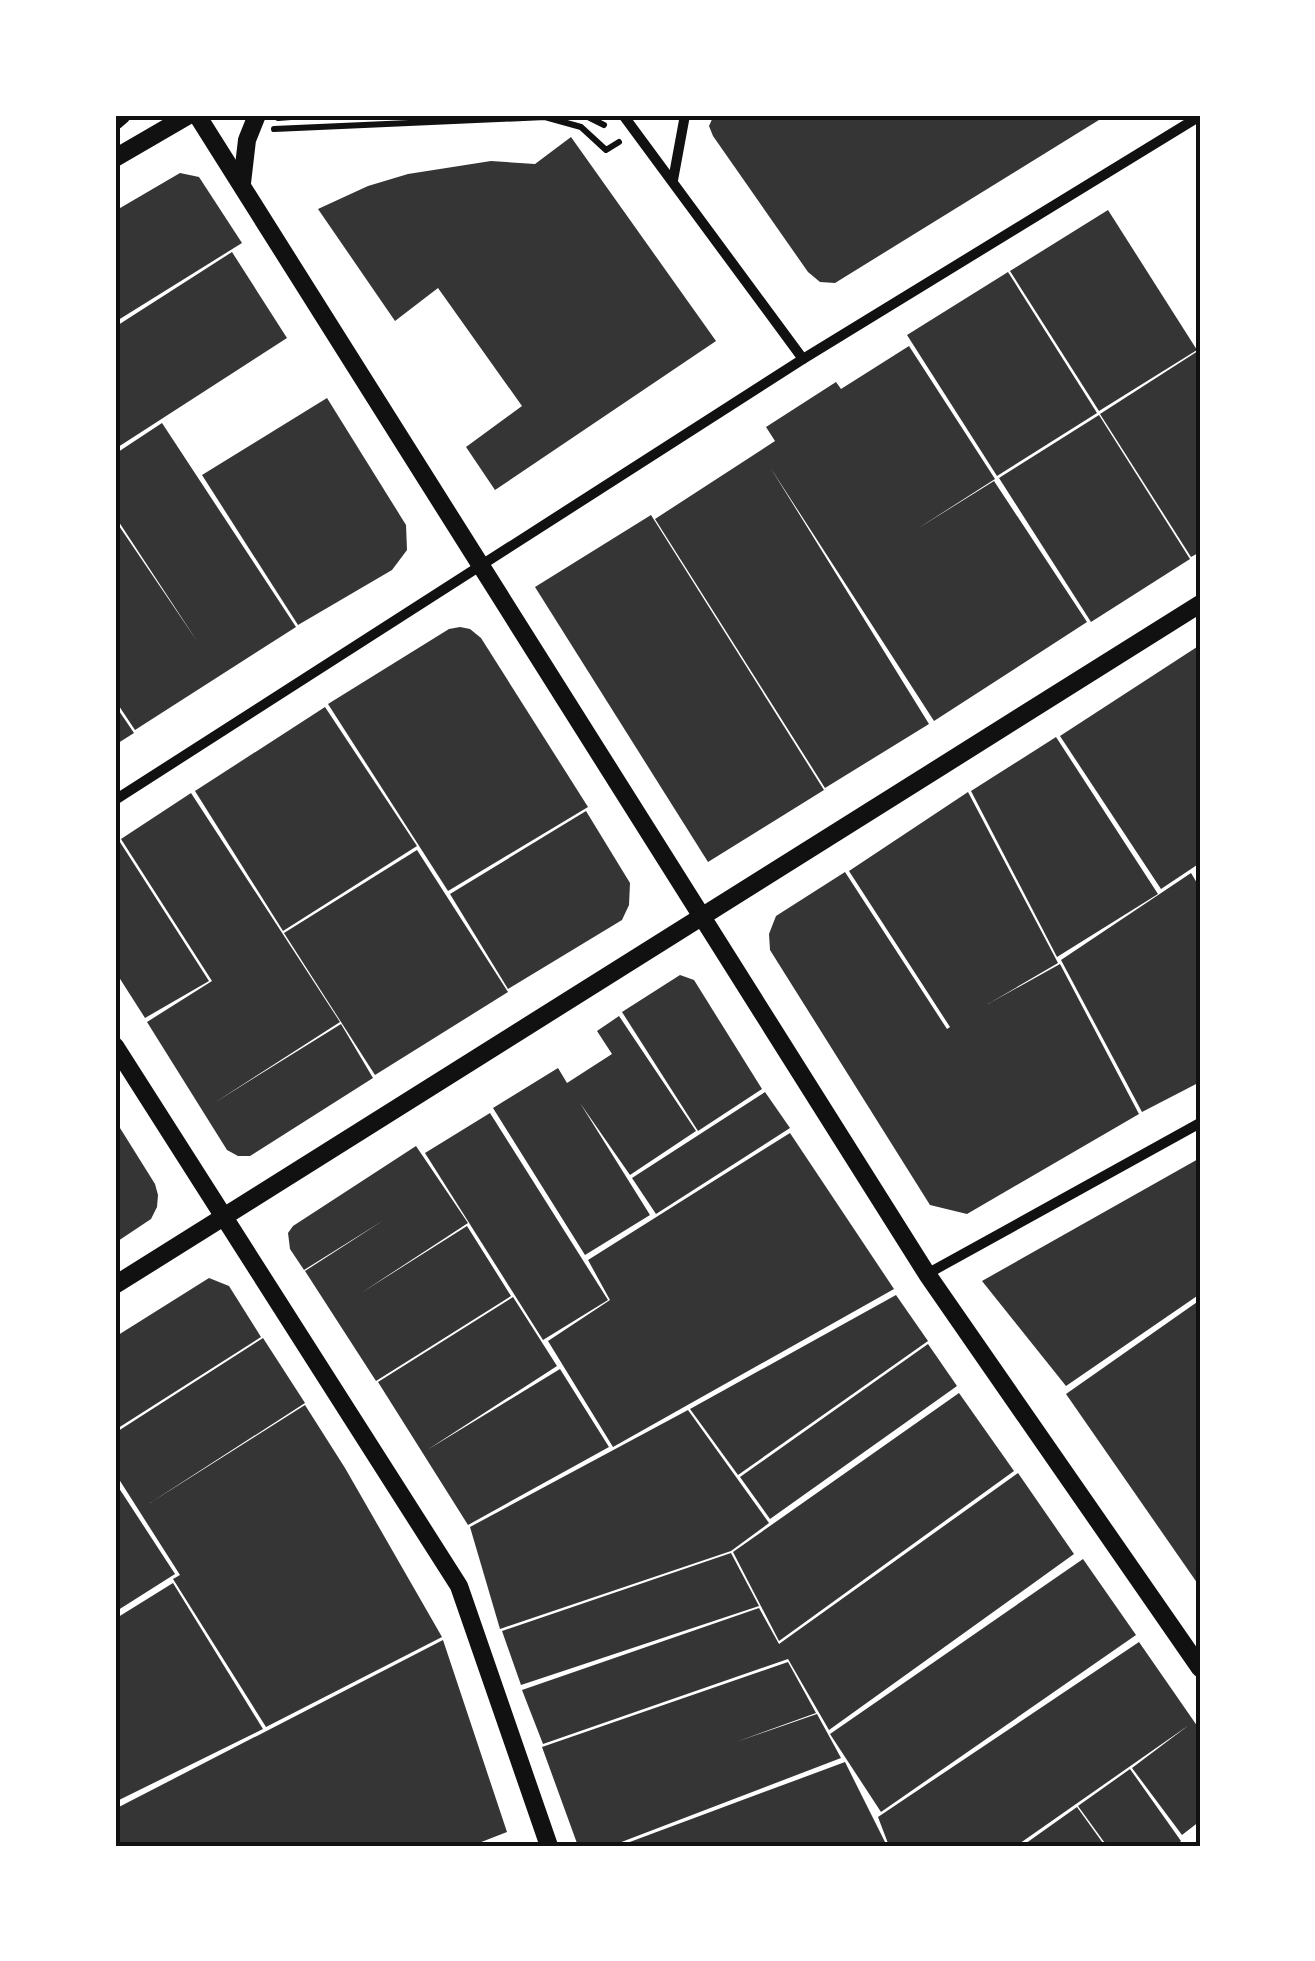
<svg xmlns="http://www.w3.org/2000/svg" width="1315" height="1961" font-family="Ubuntu,sans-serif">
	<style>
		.building { fill: #353535 }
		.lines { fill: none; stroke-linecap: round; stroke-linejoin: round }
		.path { stroke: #111; stroke-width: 6 }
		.minor { stroke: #111; stroke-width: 10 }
		.tertiary { stroke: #111; stroke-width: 18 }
		.neatline { fill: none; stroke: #111; stroke-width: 4 }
	</style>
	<rect width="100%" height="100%" fill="#fff"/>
	<!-- building -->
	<g class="building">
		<path d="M 714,115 L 1107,115 L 835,283 L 820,282 L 808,272 L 713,136 L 709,126 Z"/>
		<path d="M 571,137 L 716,341 L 495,490 L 466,447 L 522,406 L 438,288 L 395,321 L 318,209 L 368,186 L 408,174 L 491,161 L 535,164 Z"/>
		<path d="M 180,173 L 199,177 L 242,243 L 115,322 L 115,211 Z"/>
		<path d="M 1108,210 L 1197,350 L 1099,411 L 1010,271 Z"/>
		<path d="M 232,252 L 287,338 L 115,449 L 115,327 Z"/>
		<path d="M 1008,272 L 1097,413 L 997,476 L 907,335 Z"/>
		<path d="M 909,346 L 995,479 L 917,529 L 994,481 L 1087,622 L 934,721 L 770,467 L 929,724 L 825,788 L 655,519 L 775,441 L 766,427 L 836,382 L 841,389 Z"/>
		<path d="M 1198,351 L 1200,552 L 1191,557 L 1100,414 Z"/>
		<path d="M 327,398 L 406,525 L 407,550 L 392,570 L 298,625 L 202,475 Z"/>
		<path d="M 1099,415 L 1190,559 L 1091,622 L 999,478 Z"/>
		<path d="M 162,423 L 296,627 L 135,730 L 115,700 L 115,520 L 197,641 L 115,516 L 115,454 Z"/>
		<path d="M 651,515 L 824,790 L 708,862 L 535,587 Z"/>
		<path d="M 460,627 L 470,629 L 481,638 L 588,807 L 448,891 L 328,704 L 449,629 Z"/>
		<path d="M 1200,645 L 1200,863 L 1161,889 L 1060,736 Z"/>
		<path d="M 115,705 L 134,733 L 115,745 Z"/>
		<path d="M 325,707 L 417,846 L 283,931 L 195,791 Z"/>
		<path d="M 1056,737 L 1158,894 L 1057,957 L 971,791 Z"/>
		<path d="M 968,792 L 1058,963 L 988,1004 L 1060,964 L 1139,1114 L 967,1214 L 930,1205 L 770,950 L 769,934 L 776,916 L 845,872 L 947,1029 L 950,1027 L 849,871 Z"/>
		<path d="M 191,793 L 340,1022 L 214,1103 L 341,1024 L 373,1078 L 250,1156 L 238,1156 L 227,1150 L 147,1022 L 212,981 L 121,839 Z"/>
		<path d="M 586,811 L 630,883 L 629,905 L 622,920 L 508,989 L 450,894 Z"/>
		<path d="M 118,839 L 209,981 L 145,1018 L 115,971 L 115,841 Z"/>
		<path d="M 417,850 L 508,992 L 375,1075 L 284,933 Z"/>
		<path d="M 1191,873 L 1200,888 L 1200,1082 L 1142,1112 L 1061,960 Z"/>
		<path d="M 680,975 L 694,980 L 762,1089 L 698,1131 L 622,1012 Z"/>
		<path d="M 619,1016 L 696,1131 L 630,1175 L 580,1103 L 650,1215 L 585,1255 L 493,1108 L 558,1068 L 567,1083 L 612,1054 L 597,1031 Z"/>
		<path d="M 765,1092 L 790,1128 L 656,1214 L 632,1178 Z"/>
		<path d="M 490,1113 L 608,1300 L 543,1340 L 425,1153 Z"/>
		<path d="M 115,1120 L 155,1184 L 158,1195 L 157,1207 L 151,1219 L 115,1243 Z"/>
		<path d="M 790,1133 L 894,1289 L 613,1447 L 548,1341 L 610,1300 L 588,1260 Z"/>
		<path d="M 416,1146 L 468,1223 L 361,1293 L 467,1226 L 511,1296 L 376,1381 L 305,1271 L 384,1220 L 304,1270 L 290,1249 L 288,1233 L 293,1226 Z"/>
		<path d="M 1200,1158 L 1200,1294 L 1066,1386 L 982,1281 Z"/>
		<path d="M 209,1278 L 229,1286 L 261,1337 L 115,1430 L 115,1337 Z"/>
		<path d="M 896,1295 L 928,1341 L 738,1475 L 690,1409 Z"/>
		<path d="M 513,1297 L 557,1366 L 427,1450 L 560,1369 L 609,1447 L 468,1525 L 378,1382 Z"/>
		<path d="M 1200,1300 L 1200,1587 L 1066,1394 Z"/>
		<path d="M 263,1338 L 305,1403 L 150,1503 L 305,1405 L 345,1468 L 442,1637 L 266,1727 L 173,1579 L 180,1575 L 115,1473 L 115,1433 Z"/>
		<path d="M 928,1344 L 957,1386 L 770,1519 L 740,1477 Z"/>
		<path d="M 959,1393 L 1014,1471 L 779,1641 L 733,1552 Z"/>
		<path d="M 688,1410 L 769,1523 L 731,1551 L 500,1629 L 470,1527 Z"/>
		<path d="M 1018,1473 L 1074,1554 L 829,1730 L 788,1659 L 543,1744 L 522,1690 L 759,1608 L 779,1644 Z"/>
		<path d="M 115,1482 L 175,1574 L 115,1612 Z"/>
		<path d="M 731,1553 L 759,1606 L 521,1685 L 502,1631 Z"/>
		<path d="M 1083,1559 L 1136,1635 L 881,1812 L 830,1734 Z"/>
		<path d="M 173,1583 L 263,1729 L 115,1802 L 115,1619 Z"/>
		<path d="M 443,1640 L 507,1832 L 471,1846 L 115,1846 L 115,1809 Z"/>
		<path d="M 1139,1642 L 1200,1730 L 1200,1821 L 1182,1835 L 1132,1768 L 1189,1725 L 1016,1846 L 889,1846 L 878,1817 Z"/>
		<path d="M 788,1662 L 816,1713 L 736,1742 L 817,1714 L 841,1758 L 611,1846 L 578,1846 L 542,1747 Z"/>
		<path d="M 845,1762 L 887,1846 L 619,1846 Z"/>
		<path d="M 1130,1769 L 1181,1841 L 1176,1846 L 1107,1846 L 1078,1806 Z"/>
		<path d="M 1077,1807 L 1105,1846 L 1022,1846 Z"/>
	</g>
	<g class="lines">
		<!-- path -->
		<g class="path">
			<path d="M 584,115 L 604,125"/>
			<path d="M 278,118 L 318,115"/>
			<path d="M 274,129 L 545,117 L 581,127 L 606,150 L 619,142"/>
		</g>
		<!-- minor -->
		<g class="minor">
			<path d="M 623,115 L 803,359"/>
			<path d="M 673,180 L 685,115"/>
			<path d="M 115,800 L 803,359 L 1200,116"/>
			<path d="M 927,1274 L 1200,1123"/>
		</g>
		<!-- tertiary -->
		<g class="tertiary">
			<path d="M 197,115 L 927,1274 L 1200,1668"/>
			<path d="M 115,121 L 122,115"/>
			<path d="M 115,158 L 189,115"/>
			<path d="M 242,183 L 247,140 L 257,115"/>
			<path d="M 115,1046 L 459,1586 L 549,1846"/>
			<path d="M 115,1285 L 1200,604"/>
		</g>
	</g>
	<!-- border -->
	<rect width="1315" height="1961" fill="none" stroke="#ffffff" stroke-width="235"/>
	<rect x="118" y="118" width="1080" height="1726" class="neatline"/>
</svg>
